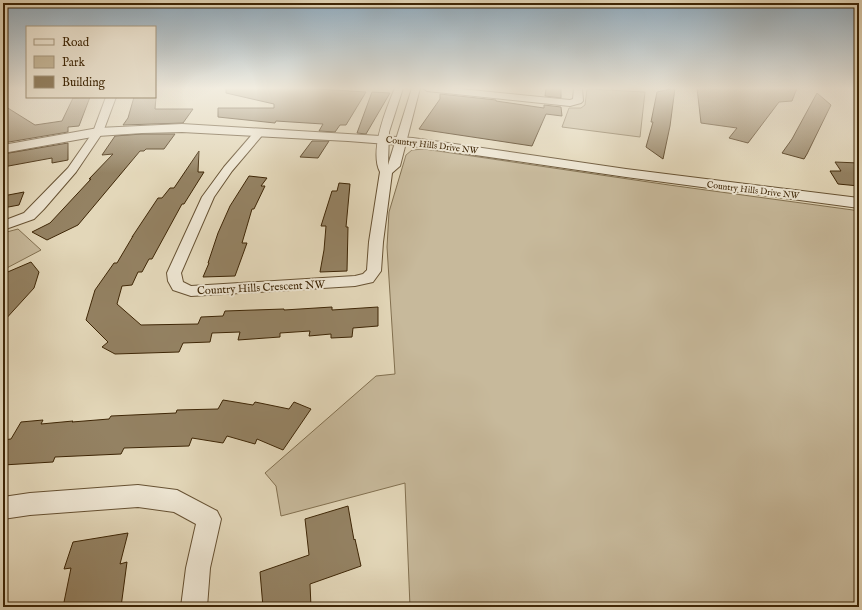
<svg xmlns="http://www.w3.org/2000/svg" width="862" height="610" font-family="'IM FELL English',serif">
	<style>
		.green { fill: #c7b99b; stroke: #827050 }
		.building { fill: #948263; stroke: #3e2606 }
		.lines { fill: none; stroke-linecap: round; stroke-linejoin: round }
		.minor-casing { stroke: #675233; stroke-width: 2 }
		.tertiary-casing { stroke: #675233; stroke-width: 2 }
		.minor { fill: #ede5d2; fill-rule: evenodd }
		.tertiary { fill: #ede5d2; fill-rule: evenodd }
		.labels { text-anchor: middle; stroke-width: 4; stroke-linejoin: round; paint-order: stroke }
		.far-street-label { font-size: 9px; fill: #3e2606; stroke: #ede5d2 }
		.street-label { font-size: 11px; fill: #3e2606; stroke: #ede5d2 }
	</style>
	<rect width="100%" height="100%" fill="#e3d7b9"/>
	<filter id="stains"><feTurbulence type="fractalNoise" baseFrequency=".005" numOctaves="4"/><feColorMatrix values="0 0 0 0 .2 0 0 0 0 .09 0 0 0 0 .02 0 0 0 .5 -.17"/></filter>
	<radialGradient id="worn" r=".72"><stop offset=".6" stop-color="#630" stop-opacity="0"/><stop offset="1" stop-color="#630" stop-opacity=".3"/></radialGradient>
	<!-- green -->
	<g class="green">
		<path d="M 587,89 L 645,92 L 640,137 L 562,127 L 569,108 L 581,108 L 585,105 Z"/>
		<path d="M 424,149 L 669,185 L 853,210 L 859,212 L 859,607 L 410,607 L 405,483 L 281,516 L 276,486 L 265,473 L 376,376 L 395,374 L 387,247 L 389,212 L 406,155 L 412,150 Z"/>
		<path d="M 18,229 L 41,250 L 3,270 L 3,233 Z"/>
	</g>
	<!-- building -->
	<g class="building">
		<path d="M 226,88 L 302,88 L 366,92 L 346,125 L 340,125 L 335,132 L 319,131 L 323,124 L 276,121 L 275,123 L 218,117 L 218,108 L 274,108 L 274,104 L 226,93 Z"/>
		<path d="M 546,88 L 561,88 L 561,98 L 545,96 Z"/>
		<path d="M 675,88 L 670,126 L 663,159 L 646,147 L 653,122 L 651,122 L 657,92 Z"/>
		<path d="M 697,88 L 797,88 L 792,101 L 779,102 L 748,143 L 729,138 L 737,128 L 701,123 Z"/>
		<path d="M 372,92 L 390,93 L 366,134 L 357,133 Z"/>
		<path d="M 817,93 L 831,105 L 807,154 L 804,159 L 782,153 L 792,139 Z"/>
		<path d="M 440,94 L 496,100 L 496,101 L 544,108 L 544,105 L 561,107 L 562,116 L 546,114 L 532,146 L 419,129 L 440,99 Z"/>
		<path d="M 90,97 L 79,126 L 68,127 L 68,132 L 3,143 L 3,105 L 35,125 L 62,121 L 73,98 Z"/>
		<path d="M 134,97 L 156,97 L 155,109 L 193,109 L 183,123 L 123,125 L 128,118 Z"/>
		<path d="M 142,134 L 175,134 L 164,149 L 146,149 L 144,151 L 140,151 L 78,225 L 47,240 L 32,232 L 50,223 L 91,179 L 89,179 L 113,154 L 102,155 L 115,136 Z"/>
		<path d="M 312,141 L 329,141 L 318,158 L 300,157 Z"/>
		<path d="M 68,143 L 68,160 L 52,163 L 52,158 L 3,167 L 3,154 Z"/>
		<path d="M 199,151 L 198,172 L 204,172 L 184,204 L 182,204 L 152,259 L 149,259 L 142,272 L 138,272 L 132,285 L 122,286 L 117,304 L 141,325 L 198,324 L 201,317 L 223,316 L 225,311 L 284,309 L 284,310 L 332,307 L 332,310 L 378,307 L 378,326 L 353,328 L 352,337 L 331,338 L 331,334 L 309,336 L 310,331 L 280,333 L 280,337 L 238,340 L 240,332 L 212,333 L 210,342 L 183,343 L 179,352 L 115,354 L 102,347 L 108,342 L 86,320 L 95,290 L 114,263 L 117,263 L 133,236 L 132,237 L 158,198 L 162,198 L 170,188 L 174,188 Z"/>
		<path d="M 835,162 L 859,163 L 859,186 L 838,184 L 830,171 L 841,171 Z"/>
		<path d="M 249,176 L 267,178 L 261,186 L 265,186 L 254,209 L 252,209 L 242,243 L 247,243 L 235,276 L 203,277 L 209,263 L 208,263 L 218,233 L 230,206 Z"/>
		<path d="M 339,183 L 350,184 L 346,227 L 348,227 L 347,271 L 320,272 L 324,250 L 326,226 L 321,226 L 332,191 L 337,191 Z"/>
		<path d="M 24,192 L 19,205 L 3,208 L 3,196 Z"/>
		<path d="M 31,262 L 39,272 L 34,288 L 3,322 L 3,274 Z"/>
		<path d="M 223,400 L 253,405 L 255,402 L 289,409 L 294,402 L 311,409 L 283,450 L 257,439 L 255,444 L 227,436 L 223,443 L 192,438 L 189,446 L 124,448 L 121,454 L 55,457 L 53,462 L 3,465 L 3,440 L 11,439 L 21,422 L 43,420 L 41,424 L 73,421 L 72,422 L 109,419 L 111,416 L 176,413 L 177,410 L 218,409 Z"/>
		<path d="M 348,506 L 354,540 L 355,539 L 361,566 L 310,584 L 311,607 L 263,607 L 260,572 L 309,555 L 305,519 Z"/>
		<path d="M 128,533 L 120,564 L 127,562 L 121,607 L 63,607 L 71,568 L 64,569 L 73,542 Z"/>
	</g>
	<g class="lines">
		<defs>
			<g id="minor">
				<path d="M 395,88 L 403,88 L 389,132 L 388,165 L 412,88 L 420,88 L 400,166 L 392,173 L 383,242 L 381,271 L 373,282 L 355,286 L 191,296 L 173,290 L 168,281 L 167,273 L 202,197 L 224,167 L 256,130 L 260,129 L 265,132 L 232,171 L 214,197 L 181,273 L 183,282 L 191,286 L 355,276 L 363,274 L 367,270 L 369,242 L 380,172 C 369,151 386,109 395,88 Z"/>
				<path d="M 423,88 L 451,88 L 570,100 L 573,99 L 574,88 L 582,88 L 583,101 L 581,103 L 570,106 L 427,91 Z"/>
				<path d="M 106,97 L 116,97 L 103,132 L 76,172 L 44,209 L 34,219 L 3,230 L 3,221 L 24,213 L 68,168 L 93,132 Z"/>
				<path d="M 138,485 L 177,490 L 217,511 L 221,519 L 210,568 L 207,607 L 181,607 L 186,568 L 196,524 L 174,512 L 138,507 L 30,515 L 3,519 L 3,497 L 30,493 Z"/>
			</g>
			<path id="tertiary" d="M 182,124 L 413,138 L 626,169 L 859,198 L 859,208 L 626,177 L 413,146 L 348,141 L 182,132 L 142,133 L 98,136 L 3,153 L 3,145 L 98,128 Z"/>
		</defs>
		<!-- minor casing -->
		<use href="#minor" class="minor-casing"/>
		<!-- tertiary casing -->
		<use href="#tertiary" class="tertiary-casing"/>
		<!-- minor -->
		<use href="#minor" class="minor"/>
		<!-- tertiary -->
		<use href="#tertiary" class="tertiary"/>
	</g>
	<!-- sky -->
	<linearGradient id="sky" x2="0" y2="1"><stop stop-color="#8faabd"/><stop offset="0.51" stop-color="#f2ede0"/><stop offset="1" stop-color="#f2ede0" stop-opacity="0"/></linearGradient>
	<rect width="862" height="173" fill="url(#sky)"/>
	<g class="labels">
		<!-- far-street labels -->
		<g class="far-street-label">
			<text transform="translate(432 145) rotate(7)" y="3">Country Hills Drive NW</text>
			<text transform="translate(753 190) rotate(7)" y="3">Country Hills Drive NW</text>
		</g>
		<!-- street labels -->
		<g class="street-label">
			<text transform="translate(261 287) rotate(-3)" y="4">Country Hills Crescent NW</text>
		</g>
	</g>
	<!-- margin -->
	<rect width="862" height="610" fill="none" stroke="#e3d7b9" stroke-width="16"/>
	<rect x="4" y="4" width="854" height="602" fill="none" stroke="#3e2606" stroke-width="2"/>
	<rect x="8" y="8" width="846" height="594" fill="none" stroke="#3e2606"/>
	<!-- legend -->
	<rect x="26" y="26" width="130" height="72" fill="#ede5d2" stroke="#a79980"/>
	<rect x="34" y="39" width="20" height="6" fill="#ede5d2" stroke="#a79980"/>
	<text x="62" y="46" font-size="12" fill="#3e2606">Road</text>
	<rect x="34" y="56" width="20" height="12" fill="#c7b99b" stroke="#a79980"/>
	<text x="62" y="66" font-size="12" fill="#3e2606">Park</text>
	<rect x="34" y="76" width="20" height="12" fill="#948263" stroke="#a79980"/>
	<text x="62" y="86" font-size="12" fill="#3e2606">Building</text>
	<rect width="100%" height="100%" filter="url(#stains)"/>
	<rect width="100%" height="100%" fill="url(#worn)"/>
</svg>
